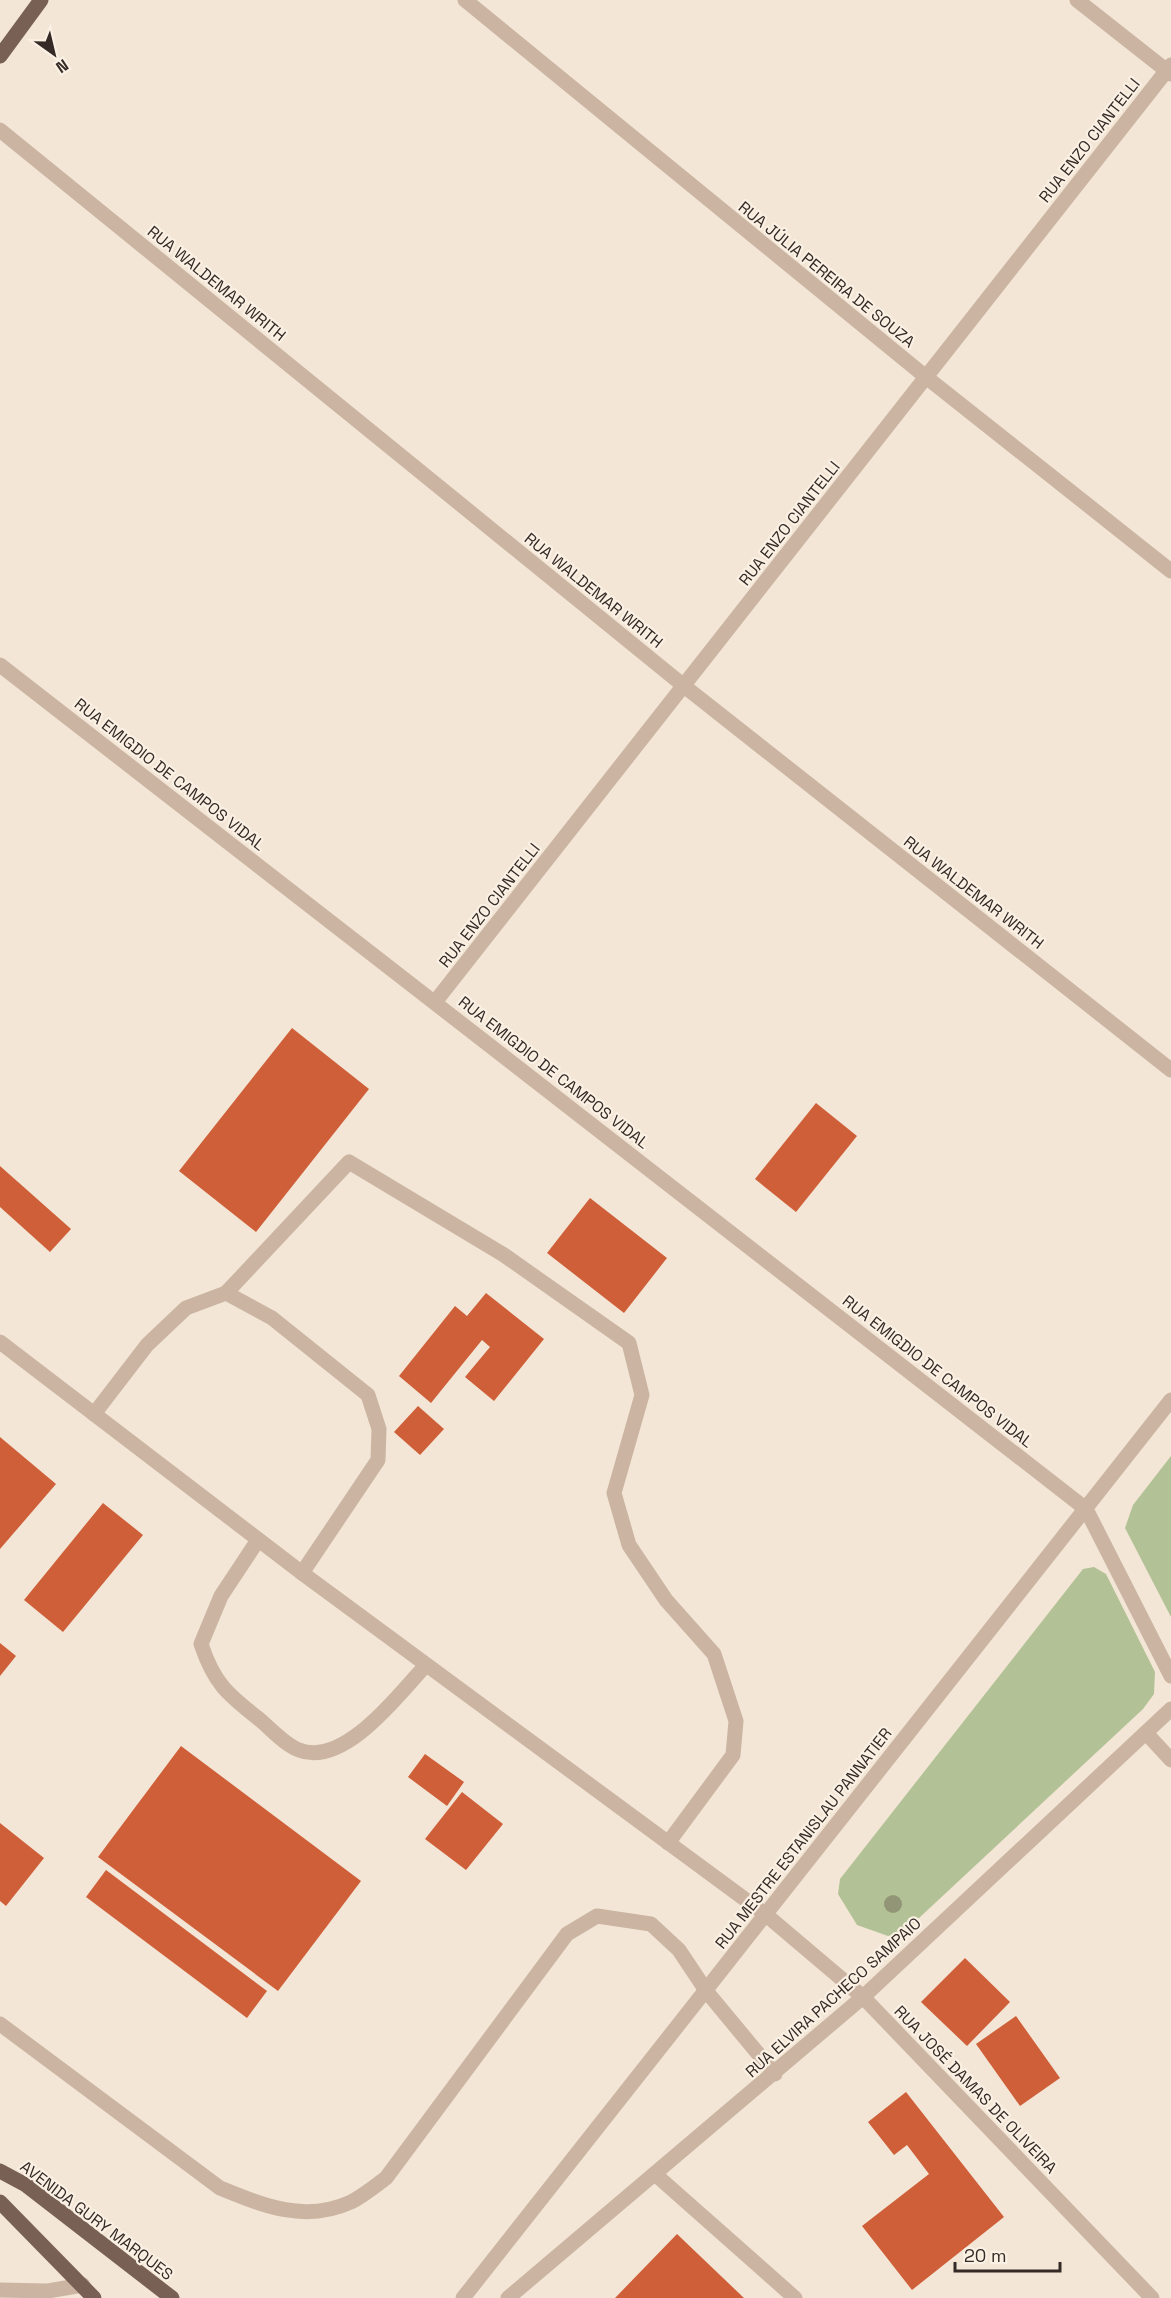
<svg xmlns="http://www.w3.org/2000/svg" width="1171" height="2298" font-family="'Space Grotesk',sans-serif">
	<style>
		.green { fill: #b3c296 }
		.building { fill: #cf5f38 }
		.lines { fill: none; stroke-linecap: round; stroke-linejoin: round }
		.minor { stroke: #cbb5a2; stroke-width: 15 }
		.major { stroke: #786154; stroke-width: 15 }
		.tree { fill: #929676 }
		.labels { text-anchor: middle; stroke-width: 4.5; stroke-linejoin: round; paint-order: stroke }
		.street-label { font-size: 16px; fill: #352a25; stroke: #faf0e3 }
	</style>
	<rect width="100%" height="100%" fill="#f3e6d6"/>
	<!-- green -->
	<g class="green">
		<path d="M 1171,1456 L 1171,1617 L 1125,1528 L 1133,1505 Z"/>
		<path d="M 1094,1567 L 1106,1574 L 1155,1672 L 1154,1694 L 1143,1709 L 904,1932 L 888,1936 L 857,1925 L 838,1894 L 840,1879 L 1083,1569 Z"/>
	</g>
	<!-- building -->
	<g class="building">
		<path d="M 292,1028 L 369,1089 L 256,1232 L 179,1171 Z"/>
		<path d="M 816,1103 L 857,1136 L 796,1212 L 755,1179 Z"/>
		<path d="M 0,1166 L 71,1229 L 50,1252 L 0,1207 Z"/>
		<path d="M 590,1198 L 667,1258 L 624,1313 L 547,1253 Z"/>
		<path d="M 486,1293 L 544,1339 L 494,1401 L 465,1377 L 490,1347 L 482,1340 L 431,1403 L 399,1376 L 455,1306 L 467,1316 Z"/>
		<path d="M 418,1406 L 444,1429 L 420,1455 L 394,1432 Z"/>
		<path d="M 0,1437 L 56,1484 L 0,1549 Z"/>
		<path d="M 103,1503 L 143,1535 L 63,1632 L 24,1600 Z"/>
		<path d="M 0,1643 L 16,1656 L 0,1676 Z"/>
		<path d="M 181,1746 L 361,1881 L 278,1991 L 98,1857 Z"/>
		<path d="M 425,1754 L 464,1782 L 447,1806 L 408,1777 Z"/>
		<path d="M 462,1792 L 503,1824 L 466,1870 L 425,1839 Z"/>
		<path d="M 0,1823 L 44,1858 L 6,1906 L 0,1901 Z"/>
		<path d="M 106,1870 L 267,1991 L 247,2018 L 86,1897 Z"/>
		<path d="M 965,1958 L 1010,2002 L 967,2046 L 921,2002 Z"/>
		<path d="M 1016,2016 L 1060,2078 L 1020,2106 L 976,2044 Z"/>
		<path d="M 906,2092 L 1004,2217 L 912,2290 L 862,2226 L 929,2174 L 907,2145 L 894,2155 L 868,2122 Z"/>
		<path d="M 677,2234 L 744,2298 L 615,2298 Z"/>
	</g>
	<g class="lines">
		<!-- minor -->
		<g class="minor">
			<path d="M 465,0 L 926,377 L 1171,571"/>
			<path d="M 1077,0 L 1171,74"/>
			<path d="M 0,130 L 684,686 L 1171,1070"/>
			<path d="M 0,665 L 1086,1509 L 1171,1676"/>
			<path d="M 435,1002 L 1171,65"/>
			<path d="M 226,1293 L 349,1162 L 504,1255 L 629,1343 L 642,1395 L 614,1493 L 629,1545 L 666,1600 L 714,1654 L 736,1721 L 733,1755 L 668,1843"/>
			<path d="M 0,1342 L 302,1573 L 765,1914 L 863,1997 L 1152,2298"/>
			<path d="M 94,1414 L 147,1345 L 186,1308 L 226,1293 L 272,1318 L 368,1395 L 379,1429 L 378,1460 L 302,1573"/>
			<path d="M 258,1540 L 221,1596 L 201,1644 C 214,1683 227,1694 259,1719 C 270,1728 285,1745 299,1750 C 344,1768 399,1694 426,1665"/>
			<path d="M 1146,1733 L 1171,1760"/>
			<path d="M 0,2024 L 220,2188 C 264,2206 305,2223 351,2202 C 363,2196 375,2186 386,2178 L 567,1934 L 597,1916 L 651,1924 L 679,1950 L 707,1992 L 775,2074"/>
			<path d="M 656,2175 L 795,2298"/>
			<path d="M 0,2290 L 48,2291 L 83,2285"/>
			<path d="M 463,2298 L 1171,1400"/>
			<path d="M 508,2298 L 863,1997 L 1171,1709"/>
		</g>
		<!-- major -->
		<g class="major">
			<path d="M 0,56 L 41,0"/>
			<path d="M 0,2171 L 26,2185 L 172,2298"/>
			<path d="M 0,2202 L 94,2298"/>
		</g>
	</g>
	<!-- trees -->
	<circle class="tree" cx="893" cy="1904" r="9"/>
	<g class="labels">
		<!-- street labels -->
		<g class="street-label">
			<text transform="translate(1089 140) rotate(-52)" y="6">RUA ENZO CIANTELLI</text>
			<text transform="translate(827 274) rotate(39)" y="6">RUA JÚLIA PEREIRA DE SOUZA</text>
			<text transform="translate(217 283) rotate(39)" y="6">RUA WALDEMAR WRITH</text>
			<text transform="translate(789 523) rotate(-52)" y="6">RUA ENZO CIANTELLI</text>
			<text transform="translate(594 590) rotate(39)" y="6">RUA WALDEMAR WRITH</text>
			<text transform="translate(170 774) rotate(38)" y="6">RUA EMIGDIO DE CAMPOS VIDAL</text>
			<text transform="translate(974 892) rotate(38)" y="6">RUA WALDEMAR WRITH</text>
			<text transform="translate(489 905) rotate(-52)" y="6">RUA ENZO CIANTELLI</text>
			<text transform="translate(554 1072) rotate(38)" y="6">RUA EMIGDIO DE CAMPOS VIDAL</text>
			<text transform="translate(938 1371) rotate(38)" y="6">RUA EMIGDIO DE CAMPOS VIDAL</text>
			<text transform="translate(803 1838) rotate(-52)" y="6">RUA MESTRE ESTANISLAU PANNATIER</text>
			<text transform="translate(833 1997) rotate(-42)" y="6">RUA ELVIRA PACHECO SAMPAIO</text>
			<text transform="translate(976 2089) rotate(46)" y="6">RUA JOSÉ DAMAS DE OLIVEIRA</text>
			<text transform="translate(97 2220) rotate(37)" y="6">AVENIDA GURY MARQUES</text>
		</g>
	</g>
	<!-- north arrow -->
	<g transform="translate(54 54) rotate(146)" stroke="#faf0e3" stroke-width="4.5" paint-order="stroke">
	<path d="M0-4.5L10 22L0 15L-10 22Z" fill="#352a25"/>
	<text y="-9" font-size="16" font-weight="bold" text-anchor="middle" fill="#352a25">N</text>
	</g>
	<!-- scale -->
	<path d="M955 2262v9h105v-9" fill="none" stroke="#352a25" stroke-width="3"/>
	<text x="964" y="2262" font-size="18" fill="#352a25" stroke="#faf0e3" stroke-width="4.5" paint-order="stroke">20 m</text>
</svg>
